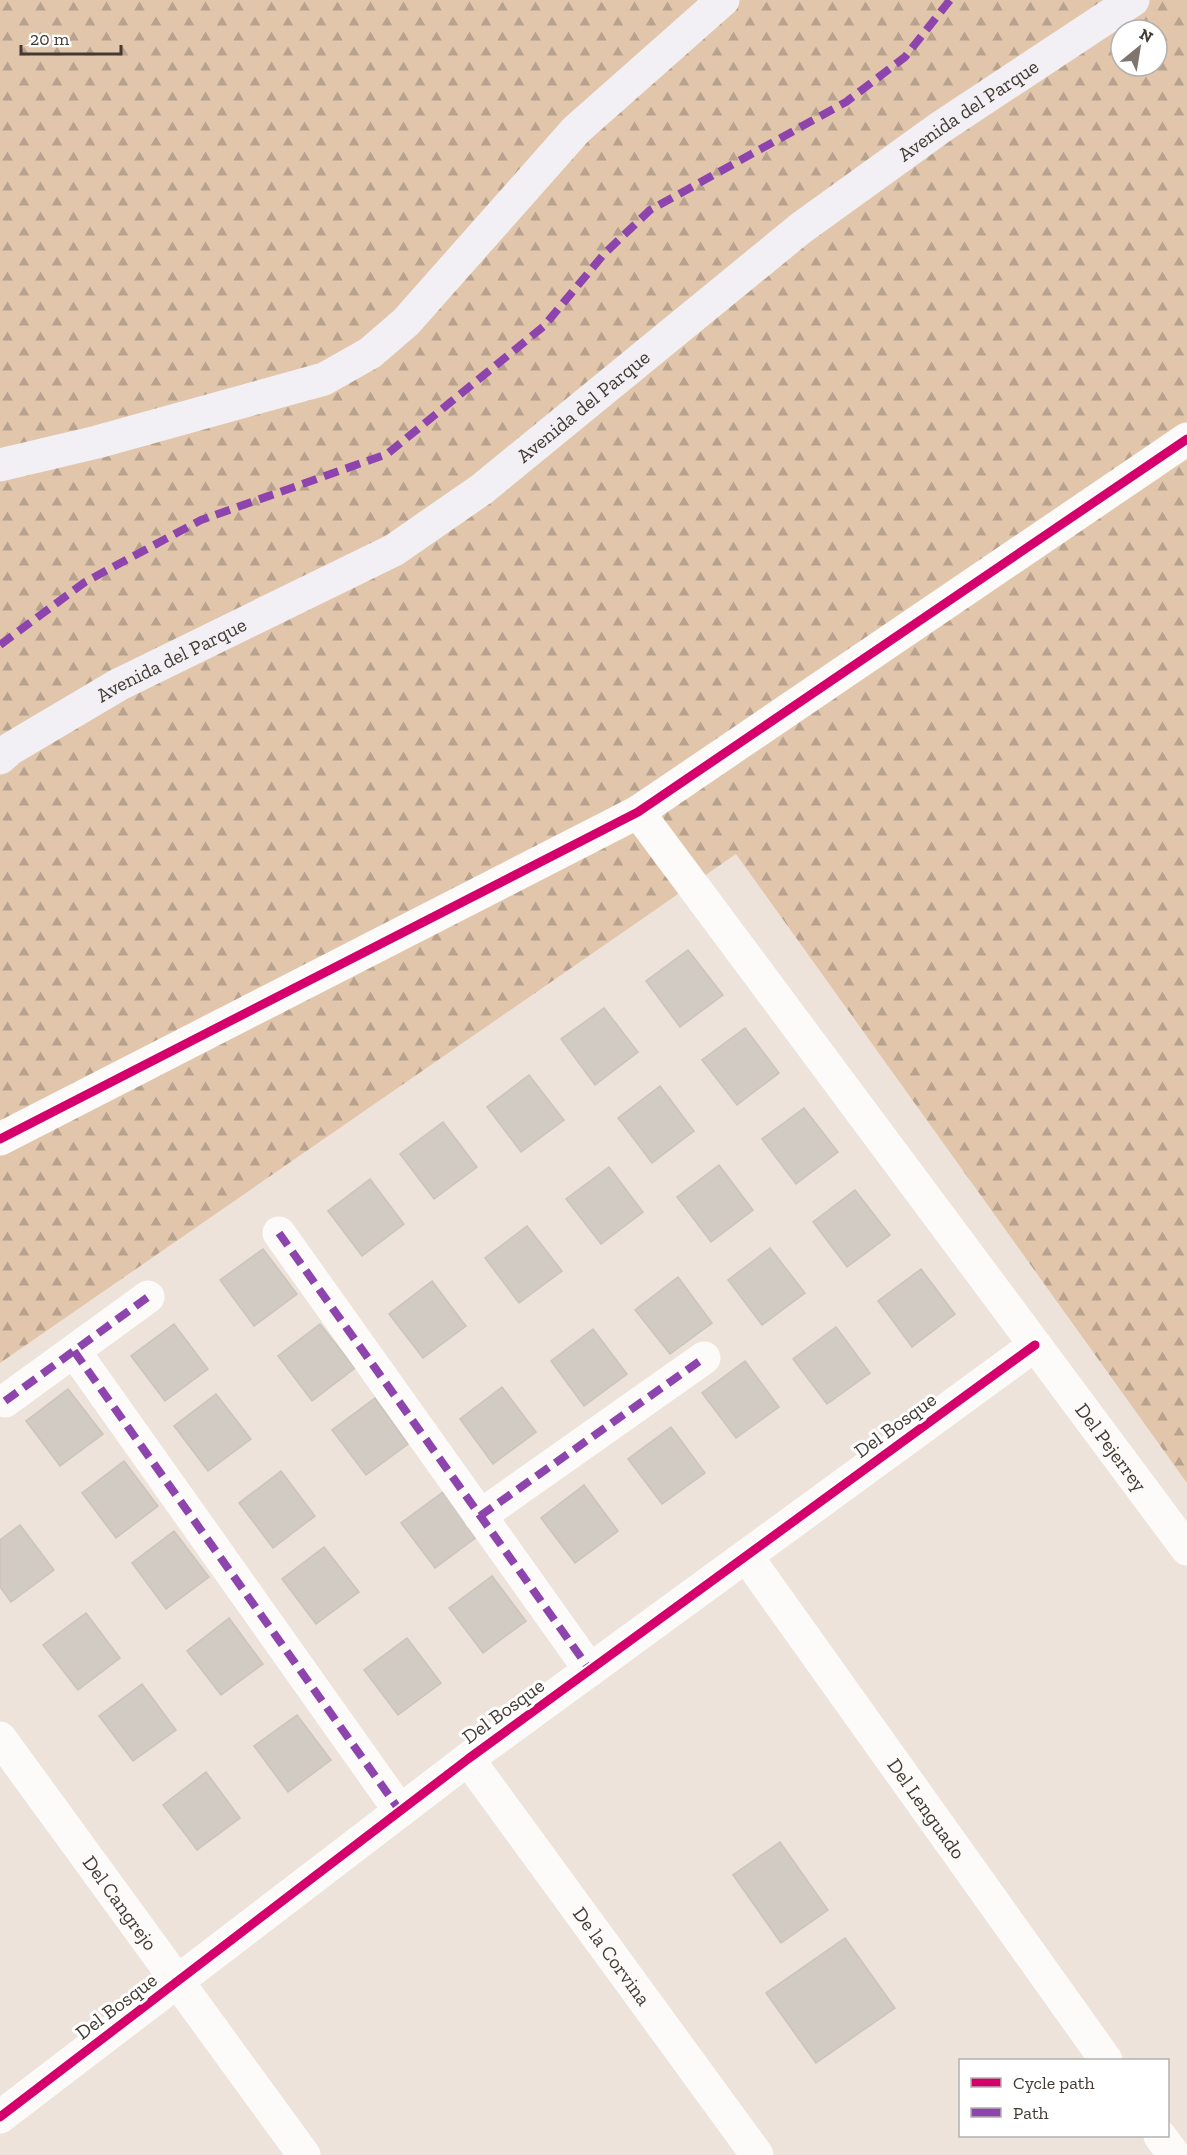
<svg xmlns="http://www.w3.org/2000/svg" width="1187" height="2155" font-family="'Zilla Slab',serif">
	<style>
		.forest { fill: url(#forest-firs); fill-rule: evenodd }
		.building { fill: #d2cbc3; stroke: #cbc4bc; stroke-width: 1.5 }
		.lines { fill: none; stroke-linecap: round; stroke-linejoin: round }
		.minor { stroke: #fcfbf9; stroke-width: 33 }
		.major { stroke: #f2f0f4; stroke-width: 33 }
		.quiet { stroke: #8e44ad; stroke-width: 8; stroke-dasharray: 15 8; stroke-linecap: butt }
		.cycleway-casing { stroke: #fff; stroke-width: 13 }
		.cycleway { stroke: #d6006c; stroke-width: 9 }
		.labels { text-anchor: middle; stroke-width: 6; stroke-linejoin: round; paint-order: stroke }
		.street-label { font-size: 20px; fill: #423b34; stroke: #fff }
	</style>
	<defs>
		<pattern id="forest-firs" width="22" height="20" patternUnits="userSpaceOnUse" patternTransform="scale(1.5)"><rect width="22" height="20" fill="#e1c6ac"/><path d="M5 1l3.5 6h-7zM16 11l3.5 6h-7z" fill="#b8a28d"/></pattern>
	</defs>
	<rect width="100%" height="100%" fill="#ede3da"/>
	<!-- forest -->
	<path class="forest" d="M 0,0 L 1187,0 L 1187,1483 L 736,854 L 0,1363 ZM 1121,30 L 1157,30 L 1157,66 L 1121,66 Z"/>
	<!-- building -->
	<g class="building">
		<path d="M 688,950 L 723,995 L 680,1027 L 646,981 Z"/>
		<path d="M 604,1008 L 638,1052 L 595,1085 L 561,1039 Z"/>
		<path d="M 745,1028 L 779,1073 L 737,1105 L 702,1060 Z"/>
		<path d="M 529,1075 L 564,1120 L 521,1152 L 487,1107 Z"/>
		<path d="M 660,1086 L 694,1131 L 652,1163 L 618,1118 Z"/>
		<path d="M 804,1108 L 838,1152 L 796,1184 L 762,1139 Z"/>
		<path d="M 443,1122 L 477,1167 L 434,1199 L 400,1154 Z"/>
		<path d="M 719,1165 L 753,1210 L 711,1242 L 677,1197 Z"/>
		<path d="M 609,1167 L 643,1212 L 601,1244 L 566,1199 Z"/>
		<path d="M 370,1179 L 404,1224 L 362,1256 L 328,1211 Z"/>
		<path d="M 855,1190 L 890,1235 L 847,1267 L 813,1222 Z"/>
		<path d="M 527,1226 L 562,1271 L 519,1303 L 485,1258 Z"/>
		<path d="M 770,1248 L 805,1293 L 762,1325 L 728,1280 Z"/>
		<path d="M 263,1249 L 297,1294 L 254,1326 L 220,1280 Z"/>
		<path d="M 921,1269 L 955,1314 L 912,1347 L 878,1301 Z"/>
		<path d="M 678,1277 L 712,1323 L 670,1354 L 635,1310 Z"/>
		<path d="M 432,1281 L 466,1326 L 423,1358 L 389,1314 Z"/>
		<path d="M 174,1324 L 208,1369 L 165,1401 L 131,1356 Z"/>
		<path d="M 320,1324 L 355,1368 L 312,1401 L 278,1356 Z"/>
		<path d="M 836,1327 L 870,1373 L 827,1404 L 793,1359 Z"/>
		<path d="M 593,1329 L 627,1374 L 584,1406 L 551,1361 Z"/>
		<path d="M 745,1361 L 779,1407 L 736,1438 L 702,1393 Z"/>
		<path d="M 502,1387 L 536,1432 L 493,1464 L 460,1419 Z"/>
		<path d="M 68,1389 L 103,1434 L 60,1466 L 26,1421 Z"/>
		<path d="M 216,1394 L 251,1439 L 208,1471 L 174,1426 Z"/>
		<path d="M 375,1398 L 408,1444 L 366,1475 L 332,1430 Z"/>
		<path d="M 671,1427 L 705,1473 L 662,1504 L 628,1459 Z"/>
		<path d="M 124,1461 L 158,1506 L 116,1538 L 82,1493 Z"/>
		<path d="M 281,1471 L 315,1516 L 273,1548 L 239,1503 Z"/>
		<path d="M 584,1485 L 618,1531 L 575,1563 L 541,1518 Z"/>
		<path d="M 443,1492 L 478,1536 L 435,1568 L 401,1523 Z"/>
		<path d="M 20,1525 L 54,1570 L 11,1602 L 0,1587 L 0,1540 Z"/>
		<path d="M 174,1531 L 209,1577 L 166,1609 L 132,1563 Z"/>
		<path d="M 324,1547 L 359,1592 L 316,1624 L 282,1579 Z"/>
		<path d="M 492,1576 L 526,1621 L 483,1653 L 449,1608 Z"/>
		<path d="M 86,1613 L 120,1658 L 78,1690 L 43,1645 Z"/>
		<path d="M 229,1618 L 263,1664 L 221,1695 L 187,1651 Z"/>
		<path d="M 407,1638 L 441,1683 L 398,1715 L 364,1670 Z"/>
		<path d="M 142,1684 L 176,1730 L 133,1761 L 99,1716 Z"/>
		<path d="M 297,1715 L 331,1760 L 288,1792 L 254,1746 Z"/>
		<path d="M 206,1772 L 240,1818 L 197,1850 L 163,1805 Z"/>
		<path d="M 780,1842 L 828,1910 L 781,1943 L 733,1875 Z"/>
		<path d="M 845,1938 L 895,2008 L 816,2063 L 766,1993 Z"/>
	</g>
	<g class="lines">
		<!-- minor -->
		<g class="minor">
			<path id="s1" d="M 638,812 L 1187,1549"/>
			<path d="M 0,1139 L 638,812 L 1187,439"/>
			<path d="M 279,1233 L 590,1670"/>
			<path d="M 74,1351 L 400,1811"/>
			<path d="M 5,1401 L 148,1297"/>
			<path d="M 480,1516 L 704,1358"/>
			<path id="s2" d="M 747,1557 L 1106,2060"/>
			<path id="s3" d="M 0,1738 L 304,2155"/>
			<path id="s4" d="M 468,1759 L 757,2155"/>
			<path d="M 0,2117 L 468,1759 L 1035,1345"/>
			<path d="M 1160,2136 L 1174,2155"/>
		</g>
		<!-- major -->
		<g class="major">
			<path d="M 0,465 L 97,442 L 324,379 L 370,353 L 406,322 L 576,130 L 723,0"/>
			<path id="s5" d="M 0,758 L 10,749 L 118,685 L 394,550 L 482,489 L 801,228 L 941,127 L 1133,0"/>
		</g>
		<!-- quiet -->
		<g class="quiet">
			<path d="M 0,645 L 85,582 L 201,520 L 387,454 L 544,326 L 604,254 L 650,210 L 846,102 L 905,57 L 950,0"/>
			<path d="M 279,1233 L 590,1670"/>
			<path d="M 74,1351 L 400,1811"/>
			<path d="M 5,1401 L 148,1297"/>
			<path d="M 480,1516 L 704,1358"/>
		</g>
		<defs>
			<g id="cycleway">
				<path d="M 0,1139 L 638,812 L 1187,439"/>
				<path d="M 0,2117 L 468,1759 L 1035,1345"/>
			</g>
		</defs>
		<!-- cycleway casing -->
		<use href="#cycleway" class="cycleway-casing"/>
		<!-- cycleway -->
		<use href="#cycleway" class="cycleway"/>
	</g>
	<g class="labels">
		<!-- street labels -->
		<g class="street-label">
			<text dy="7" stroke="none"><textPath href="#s5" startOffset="1170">Avenida del Parque</textPath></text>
			<text dy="7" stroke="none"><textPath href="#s5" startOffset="684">Avenida del Parque</textPath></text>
			<text dy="7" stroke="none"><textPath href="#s5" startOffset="198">Avenida del Parque</textPath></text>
			<text transform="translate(895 1425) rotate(-36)" y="7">Del Bosque</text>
			<text dy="7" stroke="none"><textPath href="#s1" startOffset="792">Del Pejerrey</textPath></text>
			<text transform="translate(503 1711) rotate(-36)" y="7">Del Bosque</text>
			<text dy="7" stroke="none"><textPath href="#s2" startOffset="309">Del Lenguado</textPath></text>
			<text dy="7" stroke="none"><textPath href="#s3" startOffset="204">Del Cangrejo</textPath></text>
			<text dy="7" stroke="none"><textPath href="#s4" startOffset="244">De la Corvina</textPath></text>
			<text transform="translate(116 2006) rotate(-37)" y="7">Del Bosque</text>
		</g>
	</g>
	<!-- legend -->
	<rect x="959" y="2059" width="210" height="78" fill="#ffffff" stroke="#b3b1ae" stroke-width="1.5"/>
	<rect x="971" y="2078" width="30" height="9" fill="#d6006c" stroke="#b3b1ae" stroke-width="1.5"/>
	<text x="1013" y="2089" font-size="18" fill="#423b34">Cycle path</text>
	<rect x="971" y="2108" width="30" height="9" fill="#8e44ad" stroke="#b3b1ae" stroke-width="1.5"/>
	<text x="1013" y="2119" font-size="18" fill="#423b34">Path</text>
	<!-- north arrow -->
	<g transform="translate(1139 48) rotate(30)"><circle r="28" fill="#ffffff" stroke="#b3b1ae" stroke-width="1.5"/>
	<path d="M0-4.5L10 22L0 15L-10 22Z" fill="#7e766e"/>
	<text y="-9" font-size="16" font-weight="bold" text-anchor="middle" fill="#423b34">N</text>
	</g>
	<!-- scale -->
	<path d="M21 45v9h100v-9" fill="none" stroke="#423b34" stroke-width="3"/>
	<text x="30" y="45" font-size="18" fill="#423b34" stroke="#ffffff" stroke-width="4.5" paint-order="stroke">20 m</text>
</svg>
